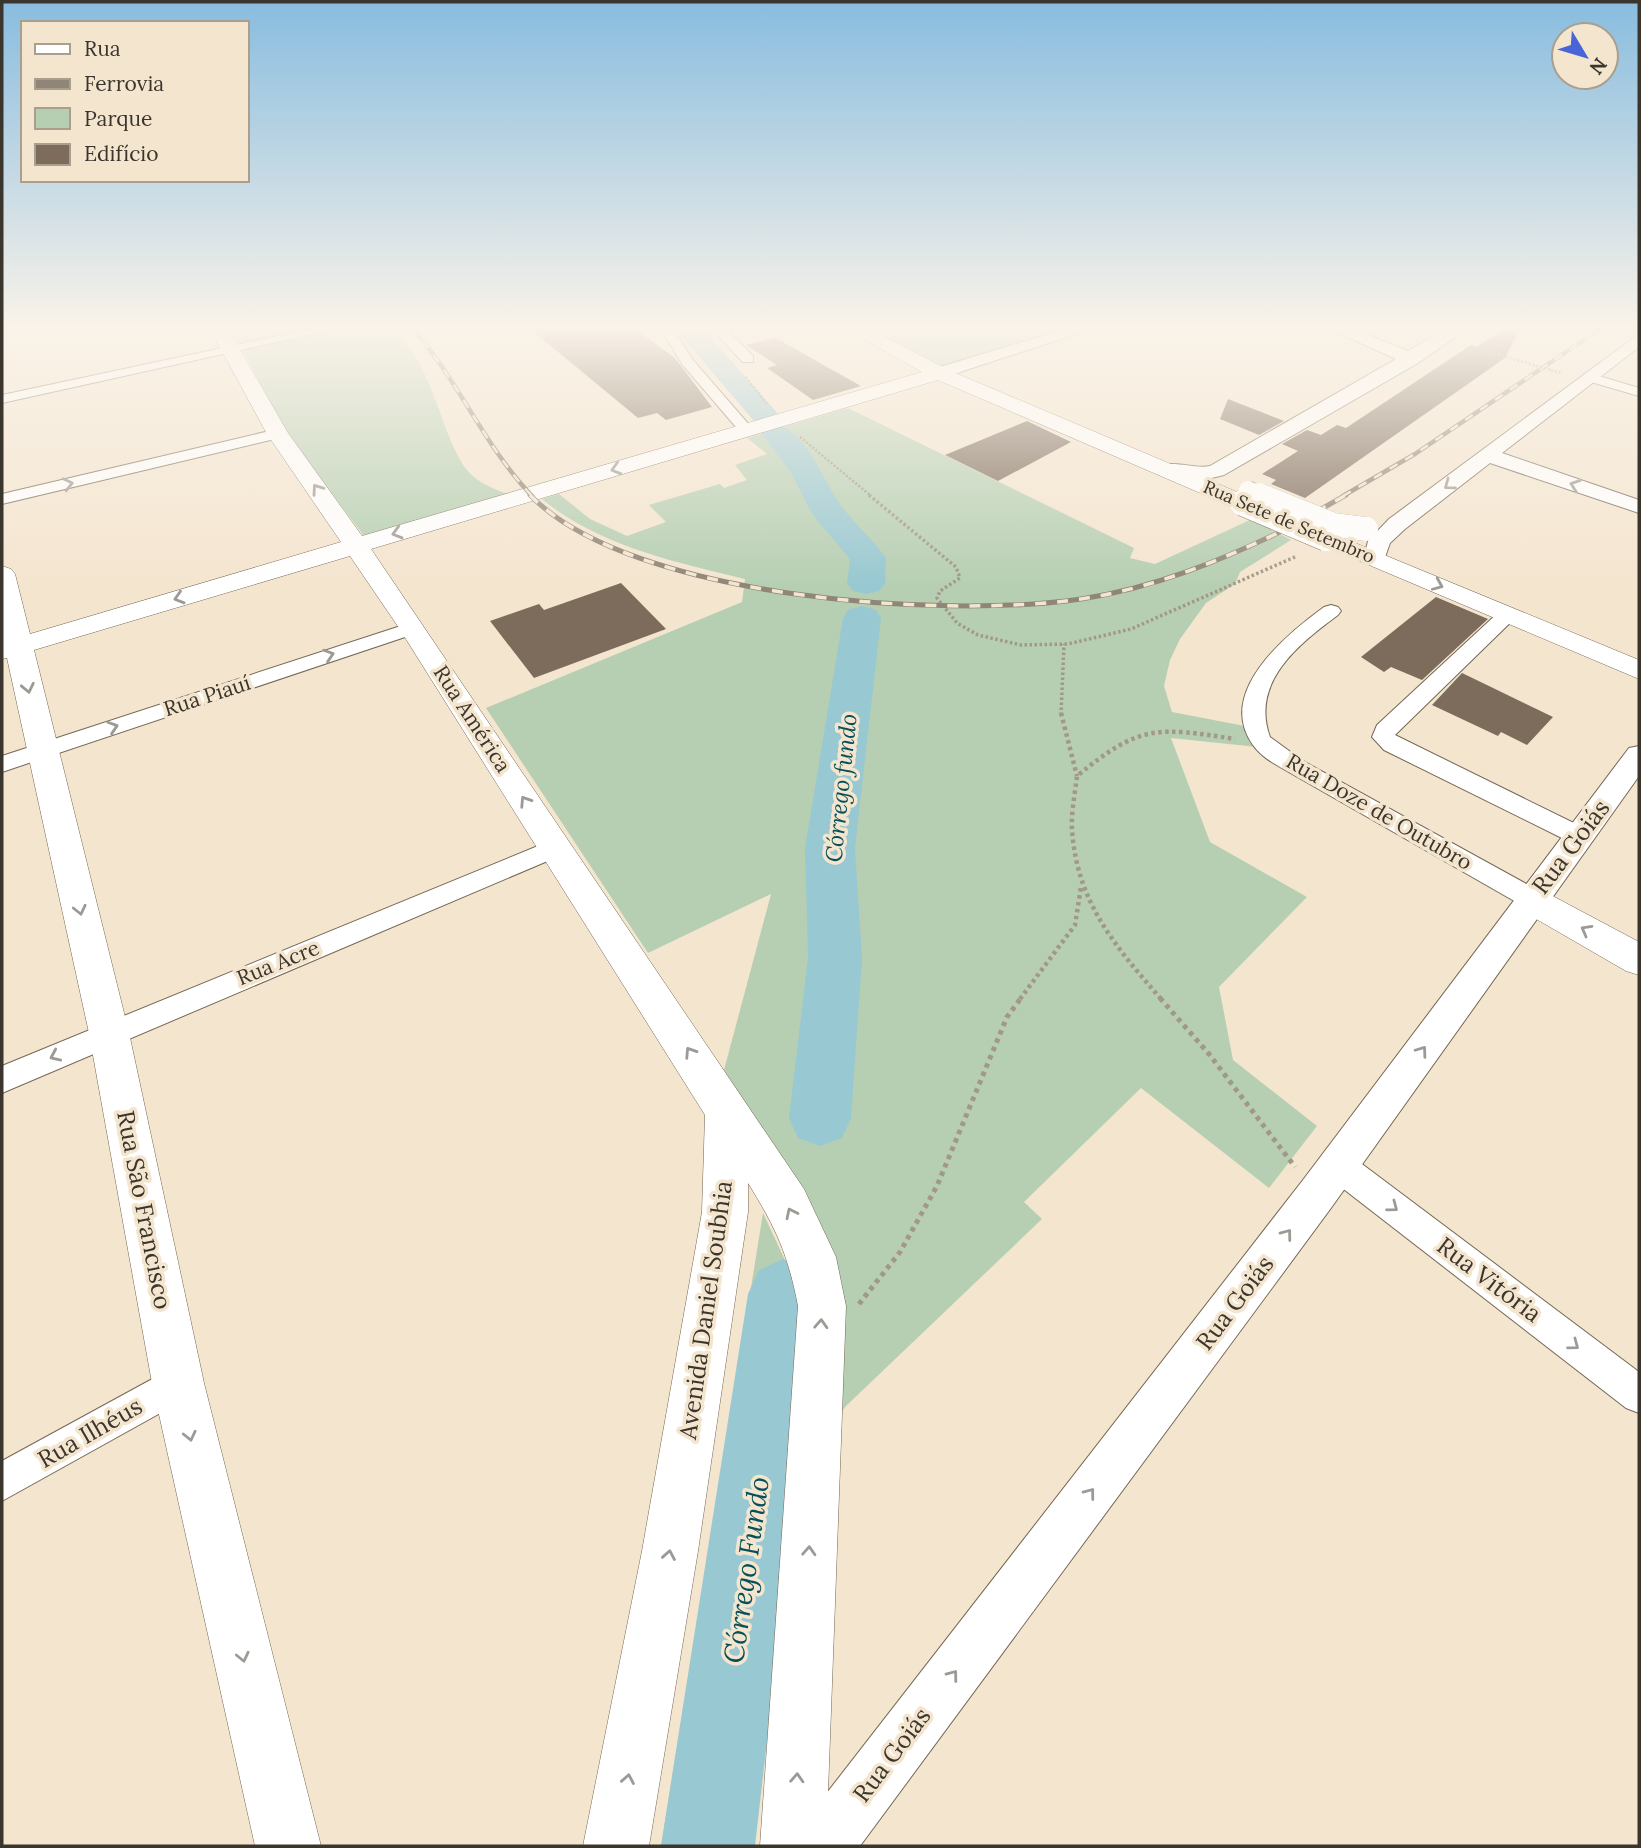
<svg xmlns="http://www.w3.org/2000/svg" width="1641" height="1848" font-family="Lora,serif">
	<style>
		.green { fill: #b6cfb3 }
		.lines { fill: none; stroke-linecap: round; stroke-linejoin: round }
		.river { fill: #98c8d1; fill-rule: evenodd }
		.building { fill: #7d6c5c }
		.minor-casing { stroke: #746754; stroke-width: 2 }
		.tertiary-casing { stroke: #746754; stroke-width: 2 }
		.secondary-casing { stroke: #746754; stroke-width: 1 }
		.path-far3 { stroke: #a29887; stroke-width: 2.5; stroke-dasharray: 2 2; stroke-linecap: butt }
		.path-far2 { stroke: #a29887; stroke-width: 3.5; stroke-dasharray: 2.5 2.5; stroke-linecap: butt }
		.path-far1 { stroke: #a29887; stroke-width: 4.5; stroke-dasharray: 3.5 3.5; stroke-linecap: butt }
		.path { stroke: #a29887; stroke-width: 5; stroke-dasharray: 4.5 4.5; stroke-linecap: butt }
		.minor { fill: #fff; fill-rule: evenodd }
		.tertiary { fill: #fff; fill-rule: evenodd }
		.secondary { fill: #fff; fill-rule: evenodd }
		.rail-far1-casing { stroke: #908677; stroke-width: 4.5 }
		.rail-casing { stroke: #908677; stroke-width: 5 }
		.rail-far1 { stroke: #f4e5cf; stroke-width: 2.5; stroke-dasharray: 9; stroke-linecap: butt }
		.rail { stroke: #f4e5cf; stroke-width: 3.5; stroke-dasharray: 11; stroke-linecap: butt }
		.tertiary-bridge-far1-casing { stroke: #746754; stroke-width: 19; stroke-linecap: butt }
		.tertiary-bridge-casing { stroke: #746754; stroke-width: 24; stroke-linecap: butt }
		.secondary-bridge-casing { stroke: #746754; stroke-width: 27; stroke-linecap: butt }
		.path-bridge { stroke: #a29887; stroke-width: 2.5; stroke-dasharray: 2 2; stroke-linecap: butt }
		.tertiary-bridge-far1 { stroke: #fff; stroke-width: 18 }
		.tertiary-bridge { stroke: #fff; stroke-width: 24 }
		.secondary-bridge { stroke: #fff; stroke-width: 26 }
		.oneway { stroke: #9d9a96 }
		.labels { text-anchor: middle; stroke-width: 7; stroke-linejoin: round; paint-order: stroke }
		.far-street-label { font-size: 18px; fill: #3b362d; stroke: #f4e5cf }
		.street-label { font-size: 21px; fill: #3b362d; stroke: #f4e5cf }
		.water-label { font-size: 23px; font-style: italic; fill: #07505a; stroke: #f4e5cf }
		.near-street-label { font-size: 24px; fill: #3b362d; stroke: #f4e5cf }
		.near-water-label { font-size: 28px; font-style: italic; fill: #07505a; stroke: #f4e5cf }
	</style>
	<rect width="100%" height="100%" fill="#f4e5cf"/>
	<!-- green -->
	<g class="green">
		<path d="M 227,327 L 385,327 C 435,357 436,427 467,470 C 477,484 498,490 513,496 L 364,536 L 286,433 L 243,350 Z"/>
		<path d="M 863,327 L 1074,327 L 941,368 Z"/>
		<path d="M 848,408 L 1134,548 L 1130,558 L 1155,564 L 1252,519 L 1291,540 L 1240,572 L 1235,584 L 1206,603 L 1180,639 L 1170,660 L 1164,686 L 1172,712 L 1250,727 L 1257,747 L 1171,738 L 1210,842 L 1307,897 L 1219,987 L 1233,1060 L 1317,1126 L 1269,1188 L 1141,1088 L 1024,1202 L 1042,1219 L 846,1406 L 815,1447 L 814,1229 L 724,1070 L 771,894 L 648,953 L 486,708 L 742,602 L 745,579 C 675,562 599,546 542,499 L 559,494 L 590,519 L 627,536 L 666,522 L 649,505 L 720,484 L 724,488 L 747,480 L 735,465 L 767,454 L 747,438 Z"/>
		<path d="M 763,1213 L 797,1286 L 751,1846 L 661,1846 Z"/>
	</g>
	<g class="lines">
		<!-- river -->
		<g class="river">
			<path d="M 674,327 L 701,327 L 773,408 L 778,414 L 773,420 L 763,423 L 753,420 Z"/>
			<path d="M 777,425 C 807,432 823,481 840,504 C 853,523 872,538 886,558 L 885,583 L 879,591 L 866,594 L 853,591 L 847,583 L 850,559 L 812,514 L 792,474 L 762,434 L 766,428 Z"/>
			<path d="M 862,606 L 876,610 L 881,618 L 855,848 L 862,958 L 851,1118 L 842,1138 L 820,1146 L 798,1138 L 789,1118 L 808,958 L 805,848 L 843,618 L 848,610 Z"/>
			<path d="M 783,1259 L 807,1270 L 818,1294 L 755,1846 L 661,1846 L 748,1294 L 759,1270 Z"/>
		</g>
	</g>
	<!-- building -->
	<g class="building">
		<path d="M 528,327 L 632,327 L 675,358 L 712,407 L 666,420 L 657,413 L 638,418 Z"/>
		<path d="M 1508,327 L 1521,327 L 1505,358 L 1305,498 L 1271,484 L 1276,480 L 1262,474 L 1298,451 L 1282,444 L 1307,430 L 1321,435 L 1337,425 L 1346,428 L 1471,345 L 1476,347 Z"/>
		<path d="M 776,338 L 820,363 L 861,386 L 813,400 L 767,368 L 777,365 L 746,345 Z"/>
		<path d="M 1228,399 L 1284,421 L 1259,435 L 1220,419 Z"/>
		<path d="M 1027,421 L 1071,442 L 998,481 L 945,455 Z"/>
		<path d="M 621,583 L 666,629 L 534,678 L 490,621 L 539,604 L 544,610 Z"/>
		<path d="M 1436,597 L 1488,619 L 1422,680 L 1391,667 L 1384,672 L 1361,657 Z"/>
		<path d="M 1462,673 L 1489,686 L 1553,717 L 1527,745 L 1501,732 L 1498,736 L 1432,705 Z"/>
	</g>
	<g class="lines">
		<defs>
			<g id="minor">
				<path d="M 321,327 L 345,327 L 2,403 L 2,395 Z"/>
				<path d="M 660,327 L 672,327 L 692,359 L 751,427 L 751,433 L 741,433 L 682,364 Z"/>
				<path d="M 715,327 L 739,327 L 729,332 L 753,356 L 753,362 L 743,362 L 715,333 Z"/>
				<path d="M 1589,373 L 1639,388 L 1639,396 L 1584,380 L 1584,374 Z"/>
				<path d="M 278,429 L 283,431 L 283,437 L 2,504 L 2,494 Z"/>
				<path d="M 1331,605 L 1338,607 L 1341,611 L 1338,615 C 1299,644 1250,682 1270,737 L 1303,761 L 1541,892 L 1545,899 L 1541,906 L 1532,909 L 1523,906 L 1287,771 C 1275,764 1261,757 1253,745 C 1215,692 1287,634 1324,607 Z"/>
				<path d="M 1507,609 L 1517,615 L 1514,619 L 1395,735 L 1588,830 L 1591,836 L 1588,842 L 1579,845 L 1570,842 L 1384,750 L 1372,737 L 1377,725 L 1500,611 Z"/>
				<path d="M 413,622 L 423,628 L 420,632 L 2,772 L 2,756 Z"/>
				<path d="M 555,839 L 564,842 L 567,848 L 564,854 L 2,1093 L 2,1066 Z"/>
				<path d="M 1339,1151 L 1350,1155 L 1639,1372 L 1639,1413 L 1626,1408 L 1328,1177 L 1323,1166 L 1328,1155 Z"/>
				<path d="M 178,1365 L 191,1370 L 196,1383 L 191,1396 L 2,1501 L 2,1461 Z"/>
			</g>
			<g id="tertiary">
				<path d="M 1072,327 L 1097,327 L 945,377 L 939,378 L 930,373 L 933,369 Z"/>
				<path d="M 1325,327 L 1347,327 L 1408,351 L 1450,327 L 1470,327 L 1418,363 L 1224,475 L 1199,481 L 1158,474 L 1155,470 C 1165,457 1195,470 1210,466 L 1396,359 Z"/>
				<path d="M 1639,334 L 1639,347 L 1502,453 L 1639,500 L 1639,513 L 1490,463 L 1405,529 L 1390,543 L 1383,563 L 1367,563 L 1364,558 L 1368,541 L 1389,519 Z"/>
				<path d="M 1639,746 L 1639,776 L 1331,1208 L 860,1846 L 793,1846 L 802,1825 L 1303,1180 L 1629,748 Z"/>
			</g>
			<g id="secondary">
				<path d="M 209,327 L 227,327 L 288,433 L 362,536 L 922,372 L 843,327 L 866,327 L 946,369 L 1251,498 L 1255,503 L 1251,508 L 1235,508 L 938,380 L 371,549 L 804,1189 L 836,1257 L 846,1306 L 826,1846 L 760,1846 L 798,1306 C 788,1254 776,1228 748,1183 L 748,1212 L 698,1551 L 649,1846 L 583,1846 L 642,1551 L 702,1212 L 705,1115 L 399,628 L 350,556 L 34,650 L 129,1033 L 204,1383 L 321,1846 L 255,1846 L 152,1383 L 89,1033 L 7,658 L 2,659 L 2,566 L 11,569 L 15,574 L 30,634 L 341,542 L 267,434 Z"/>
				<path d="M 1326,531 L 1639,660 L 1639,679 L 1317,543 L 1314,538 L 1317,533 Z"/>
				<path d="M 1532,885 L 1639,942 L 1639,975 L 1626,971 L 1519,909 L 1514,899 L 1519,889 Z"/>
			</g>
		</defs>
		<!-- minor casing -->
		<use href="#minor" class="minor-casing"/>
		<!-- tertiary casing -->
		<use href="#tertiary" class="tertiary-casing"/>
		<!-- secondary casing -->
		<use href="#secondary" class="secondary-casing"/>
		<!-- path-far3 -->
		<g class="path-far3">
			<path d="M 1551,370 L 1561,373"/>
			<path d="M 746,377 L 767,404"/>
			<path d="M 800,437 L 871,496"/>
		</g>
		<!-- path-far2 -->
		<g class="path-far2">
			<path d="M 869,495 L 956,567 L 960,578 L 940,591 L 937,598 L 957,623 L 978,635 L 1021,645 L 1068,644 L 1131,629 L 1297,556"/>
			<path d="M 1061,715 L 1064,644"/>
		</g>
		<!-- path-far1 -->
		<g class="path-far1">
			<path d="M 1061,713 L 1077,776"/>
			<path d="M 1020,999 L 1075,925 L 1081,887"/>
			<path d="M 1161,999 C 1116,947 1077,903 1072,830 C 1071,813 1075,793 1077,776 C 1140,724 1157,727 1235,739"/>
		</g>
		<!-- path -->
		<g class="path">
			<path d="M 1160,998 L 1209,1054 L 1295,1167"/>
			<path d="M 859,1304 L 900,1252 L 937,1186 L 1007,1017 L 1021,998"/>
		</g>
		<!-- minor -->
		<use href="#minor" class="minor"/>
		<!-- tertiary -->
		<use href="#tertiary" class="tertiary"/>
		<!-- secondary -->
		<use href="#secondary" class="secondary"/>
		<defs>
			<g id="rail-far1">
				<path d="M 411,327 C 458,379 484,446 532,496"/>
				<path d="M 1343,496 L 1415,454 L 1603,327"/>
			</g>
			<g id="rail">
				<path d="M 530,495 C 630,599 944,619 1081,599 C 1154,588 1220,561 1286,529"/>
				<path d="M 1316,512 L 1346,495"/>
			</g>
		</defs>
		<!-- rail-far1 casing -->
		<use href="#rail-far1" class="rail-far1-casing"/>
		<!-- rail casing -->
		<use href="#rail" class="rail-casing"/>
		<!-- rail-far1 -->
		<use href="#rail-far1" class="rail-far1"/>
		<!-- rail -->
		<use href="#rail" class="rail"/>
		<defs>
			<path id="tertiary-bridge-far1" d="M 1248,490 L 1263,496"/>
			<path id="tertiary-bridge" d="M 1259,495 L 1334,525 L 1366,529"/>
			<path id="secondary-bridge" d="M 1243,503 L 1326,538"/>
		</defs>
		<!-- tertiary-bridge-far1 casing -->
		<use href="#tertiary-bridge-far1" class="tertiary-bridge-far1-casing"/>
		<!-- tertiary-bridge casing -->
		<use href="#tertiary-bridge" class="tertiary-bridge-casing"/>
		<!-- secondary-bridge casing -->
		<use href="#secondary-bridge" class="secondary-bridge-casing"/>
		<!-- path-bridge -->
		<path class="path-bridge" d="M 1475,348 L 1551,370"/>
		<!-- tertiary-bridge-far1 -->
		<use href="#tertiary-bridge-far1" class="tertiary-bridge-far1"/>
		<!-- tertiary-bridge -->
		<use href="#tertiary-bridge" class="tertiary-bridge"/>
		<!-- secondary-bridge -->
		<use href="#secondary-bridge" class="secondary-bridge"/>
	</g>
	<!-- one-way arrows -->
	<defs><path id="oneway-chevron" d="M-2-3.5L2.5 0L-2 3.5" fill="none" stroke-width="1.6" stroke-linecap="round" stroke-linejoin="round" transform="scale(1.75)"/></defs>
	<g class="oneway">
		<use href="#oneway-chevron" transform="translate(616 469) rotate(163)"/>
		<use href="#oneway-chevron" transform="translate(68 484) rotate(-13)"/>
		<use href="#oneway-chevron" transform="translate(1449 485) rotate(143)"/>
		<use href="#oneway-chevron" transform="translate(1575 485) rotate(-161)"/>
		<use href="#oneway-chevron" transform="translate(317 489) rotate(-125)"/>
		<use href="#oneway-chevron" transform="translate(397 533) rotate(164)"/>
		<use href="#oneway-chevron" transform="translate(1438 585) rotate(23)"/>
		<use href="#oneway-chevron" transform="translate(179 598) rotate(163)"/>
		<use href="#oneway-chevron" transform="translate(329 655) rotate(-18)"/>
		<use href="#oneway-chevron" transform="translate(28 688) rotate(78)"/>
		<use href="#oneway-chevron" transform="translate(113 727) rotate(-18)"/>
		<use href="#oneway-chevron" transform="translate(525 801) rotate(-123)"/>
		<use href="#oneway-chevron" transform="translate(80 910) rotate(77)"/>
		<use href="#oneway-chevron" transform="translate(1586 930) rotate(-151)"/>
		<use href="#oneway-chevron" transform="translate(1422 1051) rotate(-54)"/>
		<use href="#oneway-chevron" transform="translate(690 1052) rotate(-123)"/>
		<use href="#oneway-chevron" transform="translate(55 1056) rotate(156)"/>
		<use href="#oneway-chevron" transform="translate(1393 1207) rotate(37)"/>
		<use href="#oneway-chevron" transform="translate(791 1213) rotate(-116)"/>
		<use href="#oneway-chevron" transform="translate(1287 1234) rotate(-53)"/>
		<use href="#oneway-chevron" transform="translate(821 1324) rotate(-87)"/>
		<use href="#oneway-chevron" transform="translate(1574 1345) rotate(37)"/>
		<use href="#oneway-chevron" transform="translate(190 1436) rotate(77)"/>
		<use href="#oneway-chevron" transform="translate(1090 1493) rotate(-53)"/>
		<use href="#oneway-chevron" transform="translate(809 1551) rotate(-87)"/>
		<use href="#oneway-chevron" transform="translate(669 1555) rotate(-80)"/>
		<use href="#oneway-chevron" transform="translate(243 1657) rotate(77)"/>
		<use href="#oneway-chevron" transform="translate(953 1675) rotate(-53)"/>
		<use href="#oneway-chevron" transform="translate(797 1778) rotate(-87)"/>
		<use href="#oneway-chevron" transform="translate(628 1779) rotate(-80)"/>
	</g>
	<!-- sky -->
	<linearGradient id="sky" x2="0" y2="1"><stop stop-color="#88bcdf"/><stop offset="0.56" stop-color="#faf3e9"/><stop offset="1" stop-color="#faf3e9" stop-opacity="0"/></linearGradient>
	<rect width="1641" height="586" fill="url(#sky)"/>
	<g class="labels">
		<!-- far-street labels -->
		<g class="far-street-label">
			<text transform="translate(1289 522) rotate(23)" y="6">Rua Sete de Setembro</text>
		</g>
		<!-- street labels -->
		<g class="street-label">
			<text transform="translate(207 696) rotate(-18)" y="7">Rua Piauí</text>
			<text transform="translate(472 719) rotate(57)" y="7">Rua América</text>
			<text transform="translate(1379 812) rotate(30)" y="7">Rua Doze de Outubro</text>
			<text transform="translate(278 963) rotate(-22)" y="7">Rua Acre</text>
		</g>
		<!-- water labels -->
		<g class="water-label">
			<text transform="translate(841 788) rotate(-84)" y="8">Córrego fundo</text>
		</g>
		<!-- near-street labels -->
		<g class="near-street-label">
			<text transform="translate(1571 847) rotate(-53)" y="8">Rua Goiás</text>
			<text transform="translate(144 1210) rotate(79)" y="8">Rua São Francisco</text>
			<text transform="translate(1489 1280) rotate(37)" y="8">Rua Vitória</text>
			<text transform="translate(1235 1303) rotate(-53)" y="8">Rua Goiás</text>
			<text transform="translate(706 1310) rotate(-82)" y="8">Avenida Daniel Soubhia</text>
			<text transform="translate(90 1433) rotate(-30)" y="8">Rua Ilhéus</text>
			<text transform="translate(892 1755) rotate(-53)" y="8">Rua Goiás</text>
		</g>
		<!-- near-water labels -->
		<g class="near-water-label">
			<text transform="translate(746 1570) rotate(-82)" y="10">Córrego Fundo</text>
		</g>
	</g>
	<!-- border -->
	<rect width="1641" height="1848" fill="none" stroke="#3b362d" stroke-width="7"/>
	<!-- legend -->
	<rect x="21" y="21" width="228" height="161" fill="#f4e5cf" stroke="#aa9f8e" stroke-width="2"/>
	<rect x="35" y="44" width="35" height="10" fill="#ffffff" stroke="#aa9f8e" stroke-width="2"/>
	<text x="84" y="56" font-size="21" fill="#3b362d">Rua</text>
	<rect x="35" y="79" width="35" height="10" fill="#908677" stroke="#aa9f8e" stroke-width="2"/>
	<text x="84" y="91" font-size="21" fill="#3b362d">Ferrovia</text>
	<rect x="35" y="108" width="35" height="21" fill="#b6cfb3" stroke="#aa9f8e" stroke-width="2"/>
	<text x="84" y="126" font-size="21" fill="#3b362d">Parque</text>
	<rect x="35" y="144" width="35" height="21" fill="#7d6c5c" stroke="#aa9f8e" stroke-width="2"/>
	<text x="84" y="161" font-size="21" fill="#3b362d">Edifício</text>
	<!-- north arrow -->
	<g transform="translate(1585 56) rotate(128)"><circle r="33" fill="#f4e5cf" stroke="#aa9f8e" stroke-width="2"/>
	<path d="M0-5L12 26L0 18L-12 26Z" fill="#4864d8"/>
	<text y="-10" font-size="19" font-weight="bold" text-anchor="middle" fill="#3b362d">N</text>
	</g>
</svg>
